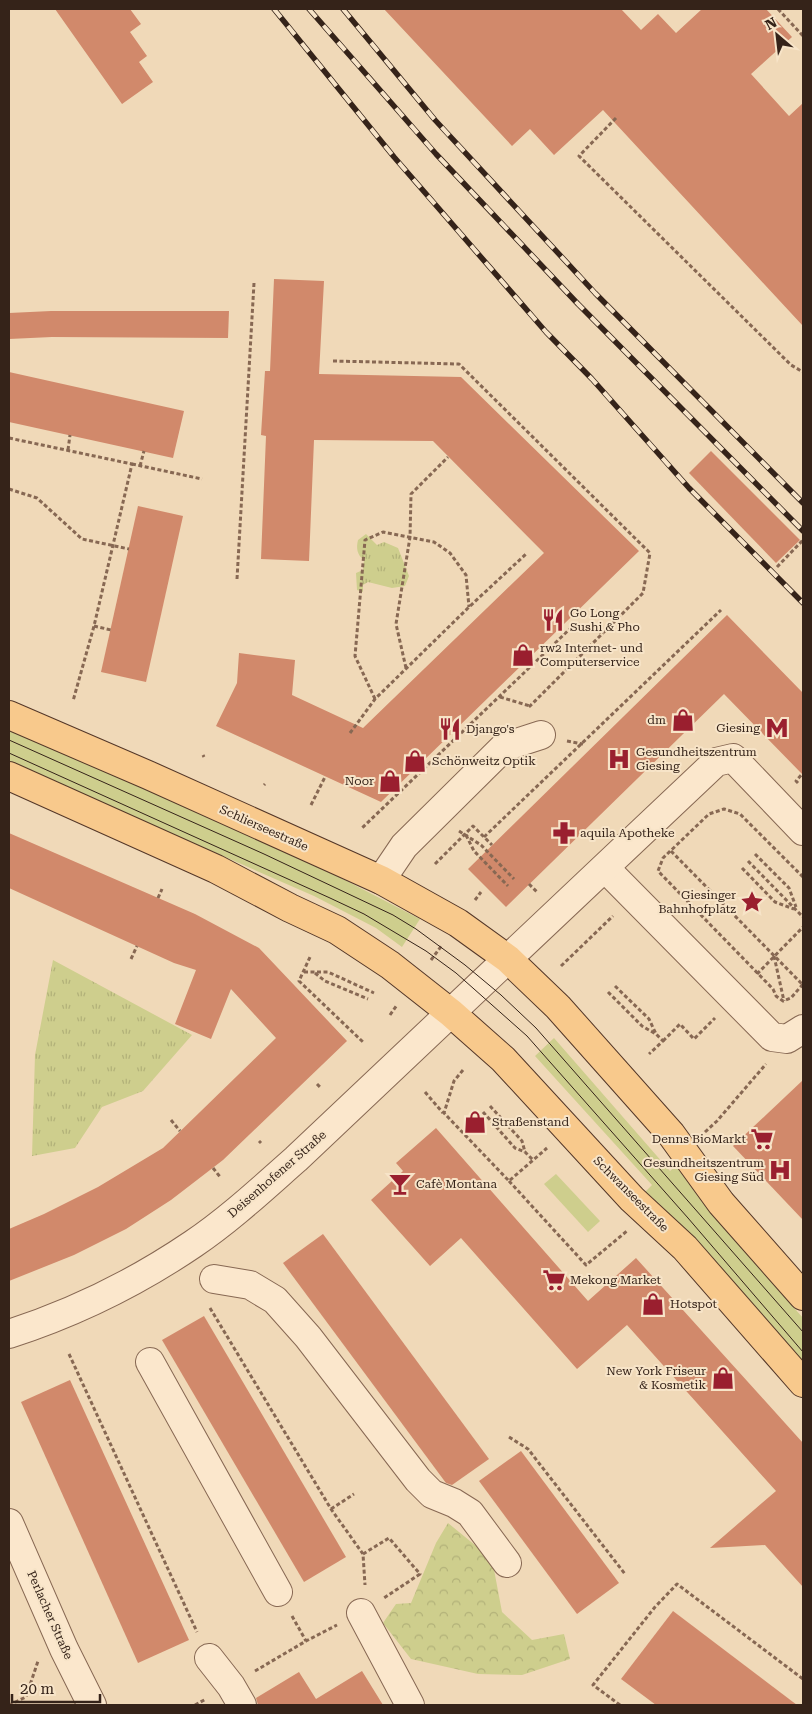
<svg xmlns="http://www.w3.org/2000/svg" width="812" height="1714" font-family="'Roboto Serif',serif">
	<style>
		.green { fill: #cece8d }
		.forest { fill: url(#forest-crowns) }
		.park { fill: url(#park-tufts) }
		.building { fill: #d1896b }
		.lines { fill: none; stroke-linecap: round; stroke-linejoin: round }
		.minor-casing { stroke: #876853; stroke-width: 30 }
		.major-casing { stroke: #543728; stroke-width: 30 }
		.path { stroke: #876853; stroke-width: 3; stroke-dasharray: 4 2.5; stroke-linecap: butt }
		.minor { stroke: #fbe7cc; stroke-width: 28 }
		.major { stroke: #f8c98c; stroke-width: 28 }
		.tram { stroke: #352319; stroke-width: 1 }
		.rail-casing { stroke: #352319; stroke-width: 5.5 }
		.rail { stroke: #f7e4c8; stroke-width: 4; stroke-dasharray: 11; stroke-linecap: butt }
		.labels { text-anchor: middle; stroke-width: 4; stroke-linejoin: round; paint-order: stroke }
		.poi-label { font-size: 12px; fill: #352319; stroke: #f7e4c8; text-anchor: start }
		.street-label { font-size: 12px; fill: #352319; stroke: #f7e4c8 }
	</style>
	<defs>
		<pattern id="forest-crowns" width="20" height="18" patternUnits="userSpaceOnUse" patternTransform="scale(1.25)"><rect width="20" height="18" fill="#cece8d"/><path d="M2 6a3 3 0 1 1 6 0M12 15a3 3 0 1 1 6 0" fill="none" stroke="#b2b179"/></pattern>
		<pattern id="park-tufts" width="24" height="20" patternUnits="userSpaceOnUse" patternTransform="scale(1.25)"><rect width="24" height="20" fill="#cece8d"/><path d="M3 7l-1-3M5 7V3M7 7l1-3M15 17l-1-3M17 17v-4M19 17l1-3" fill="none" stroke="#b2b179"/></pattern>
	</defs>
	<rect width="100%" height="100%" fill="#f0d9b8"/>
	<!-- green -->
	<g class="green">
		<path d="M 9,730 L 103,770 L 341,878 L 420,919 L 402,947 L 376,928 L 314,896 L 9,762 Z"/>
		<path d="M 554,1038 L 670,1171 L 676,1166 L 705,1206 L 803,1318 L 803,1366 L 645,1192 L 652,1185 L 535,1056 Z"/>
		<path d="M 556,1174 L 600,1221 L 588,1232 L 544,1184 Z"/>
	</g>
	<!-- forest -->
	<path class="forest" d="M 448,1523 L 492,1559 L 502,1612 L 532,1640 L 564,1634 L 570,1659 L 522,1675 L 478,1674 L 411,1659 L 383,1623 L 396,1604 L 411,1603 L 436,1543 Z"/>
	<!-- park -->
	<g class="park">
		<path d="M 366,534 L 377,545 L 384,542 L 398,548 L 409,576 L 405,586 L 392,588 L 368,582 L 363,585 L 363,592 L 357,590 L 356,573 L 363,570 L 364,560 C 357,555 356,548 358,540 Z"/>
		<path d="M 53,960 L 192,1035 L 143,1091 L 102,1107 L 75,1148 L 32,1156 L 35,1055 Z"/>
	</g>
	<!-- building -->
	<g class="building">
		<path d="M 55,9 L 130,9 L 141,24 L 130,32 L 147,56 L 139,62 L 153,82 L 122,104 Z"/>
		<path d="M 384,9 L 621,9 L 641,30 L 658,14 L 676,33 L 702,9 L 766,9 L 792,37 L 751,74 L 789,116 L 803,103 L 803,326 L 603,110 L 554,155 L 530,129 L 512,146 Z"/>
		<path d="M 274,279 L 324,281 L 319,374 L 461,377 L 639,551 L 381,802 L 216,726 L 237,683 L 239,653 L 295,660 L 292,695 L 363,728 L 544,553 L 433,441 L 314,440 L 309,561 L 261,559 L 266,436 L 261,435 L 265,371 L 270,371 Z"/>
		<path d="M 51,311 L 229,311 L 228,338 L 52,337 L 9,339 L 9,313 Z"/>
		<path d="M 9,372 L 184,411 L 173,458 L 9,422 Z"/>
		<path d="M 711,451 L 800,540 L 776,563 L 689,473 Z"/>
		<path d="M 138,506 L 183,516 L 146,682 L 101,672 Z"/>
		<path d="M 727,615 L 803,693 L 803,775 L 724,694 L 506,907 L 468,869 Z"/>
		<path d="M 9,833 L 195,914 L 259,948 L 347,1041 L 223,1160 L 171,1200 L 126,1229 L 74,1255 L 9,1281 L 9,1229 L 44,1214 L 98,1187 L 163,1148 L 276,1038 L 231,989 L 211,1039 L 175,1024 L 196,970 L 174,963 L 9,888 Z"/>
		<path d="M 803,1080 L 803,1220 L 733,1146 Z"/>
		<path d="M 436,1128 L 588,1301 L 636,1258 L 803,1443 L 803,1587 L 765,1545 L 710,1548 L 776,1491 L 627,1325 L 577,1369 L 461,1238 L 430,1266 L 371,1200 L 403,1171 L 396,1163 Z"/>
		<path d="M 323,1234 L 489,1459 L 452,1485 L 446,1483 L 283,1263 Z"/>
		<path d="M 204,1316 L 346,1557 L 304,1582 L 162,1340 Z"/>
		<path d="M 70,1380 L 189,1640 L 138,1663 L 21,1402 Z"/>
		<path d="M 521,1451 L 619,1583 L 577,1614 L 479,1481 Z"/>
		<path d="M 673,1611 L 797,1705 L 656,1705 L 621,1679 Z"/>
		<path d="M 362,1671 L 383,1705 L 258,1705 L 256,1698 L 299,1672 L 316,1699 Z"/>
	</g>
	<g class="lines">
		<defs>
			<g id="minor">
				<path d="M 605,868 L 772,1037 L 787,1039 L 803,1029"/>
				<path d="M 381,880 L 404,846 L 504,747 L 541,735"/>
				<path d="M 214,1279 L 250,1285 L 275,1300 L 308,1337 L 418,1480 L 432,1494 L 454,1503 L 470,1513 L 507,1563"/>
				<path d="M 9,1334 C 74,1313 137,1282 193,1244 C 230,1219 263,1188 296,1159 L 716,762 L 733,758 L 803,831"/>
				<path d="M 150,1362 L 278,1592"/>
				<path d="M 9,1523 L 64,1649 L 92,1705"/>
				<path d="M 361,1613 L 410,1705"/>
				<path d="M 209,1658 L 231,1686 L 242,1705"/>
			</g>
			<g id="major">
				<path d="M 9,715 L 148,775 L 381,880 L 458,923 L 508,959 L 558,1007 L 671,1134 L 721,1203 L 803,1296"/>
				<path d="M 9,776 L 216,869 L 290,908 L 337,930 L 390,965 L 451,1013 L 503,1059 L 632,1199 L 685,1248 L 803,1383"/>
			</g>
		</defs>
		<!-- minor casing -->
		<use href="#minor" class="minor-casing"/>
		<!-- major casing -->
		<use href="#major" class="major-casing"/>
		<!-- path -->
		<g class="path">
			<path d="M 778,9 L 803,36"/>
			<path d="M 616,118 L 579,156 L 791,365 L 803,372"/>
			<path d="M 333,361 L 459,364 L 650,553 L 643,593 L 603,633 L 576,623 L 362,828"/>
			<path d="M 9,438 L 132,464 L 94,626 L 73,701"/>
			<path d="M 68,450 L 70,435"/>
			<path d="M 132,464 L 202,479"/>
			<path d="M 140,466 L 144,451"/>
			<path d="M 9,489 L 37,498 L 82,539 L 129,549"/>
			<path d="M 777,567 L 803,540"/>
			<path d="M 237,579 L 254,283"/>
			<path d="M 94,626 L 111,630"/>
			<path d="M 406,668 L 396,624 L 410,537 L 411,494 L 448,457"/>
			<path d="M 500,697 L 530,706"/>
			<path d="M 375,699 L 355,656 L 365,540 L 383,532 L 434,542 L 450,553 L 466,575 L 469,607"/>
			<path d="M 531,707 L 530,706 L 603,633"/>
			<path d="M 350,733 L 375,699 L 469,607 L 526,554"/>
			<path d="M 567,741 L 583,744"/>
			<path d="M 203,755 L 204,757"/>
			<path d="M 798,783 L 796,781 L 802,774"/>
			<path d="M 264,785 L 265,784"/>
			<path d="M 311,805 L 325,777"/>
			<path d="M 459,831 L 481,845 L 514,879"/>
			<path d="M 466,835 L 474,851 L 508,886"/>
			<path d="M 484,837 L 721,610"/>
			<path d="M 671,851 L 803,985"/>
			<path d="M 755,854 L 789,888 L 796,907"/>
			<path d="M 748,861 L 803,917"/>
			<path d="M 435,864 L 473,826 L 492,845"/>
			<path d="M 742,868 L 775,902 L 794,909"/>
			<path d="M 803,877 L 740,814 L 724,809 L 709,814 L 663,858 L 658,871 L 773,989 L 776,996 L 783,1001 L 791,998 L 803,984"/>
			<path d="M 529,884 L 538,893"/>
			<path d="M 158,898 L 162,889"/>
			<path d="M 475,900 L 481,892"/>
			<path d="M 774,956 L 784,1001"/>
			<path d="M 310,957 L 299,981 L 363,1042"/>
			<path d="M 131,959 L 137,946"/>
			<path d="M 431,960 L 442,945"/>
			<path d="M 561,966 L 613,916"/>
			<path d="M 304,972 L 328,972 L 374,993"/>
			<path d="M 315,973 L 325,981 L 368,999"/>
			<path d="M 757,974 L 803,927"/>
			<path d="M 615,986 L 649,1019 L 656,1034"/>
			<path d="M 608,992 L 642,1026 L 656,1034 L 663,1041 L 649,1054"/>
			<path d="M 390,1015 L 397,1005"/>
			<path d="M 663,1041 L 680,1024 L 694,1039 L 715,1018"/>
			<path d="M 463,1070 L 454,1081 L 444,1113 L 509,1181 L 547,1148"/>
			<path d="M 317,1084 L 321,1088"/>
			<path d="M 425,1092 L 443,1113"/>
			<path d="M 490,1106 L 522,1141 L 525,1152"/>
			<path d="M 483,1112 L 515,1148 L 525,1152 L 533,1160"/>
			<path d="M 171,1120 L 180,1131"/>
			<path d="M 705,1132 L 717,1121 L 766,1064"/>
			<path d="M 259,1141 L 261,1143"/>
			<path d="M 213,1168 L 221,1178"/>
			<path d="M 509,1181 L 586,1265 L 627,1231"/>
			<path d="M 210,1308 L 331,1509 L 363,1554 L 365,1585"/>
			<path d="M 69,1354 L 197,1632"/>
			<path d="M 509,1437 L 528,1449 L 625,1574"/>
			<path d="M 331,1509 L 354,1494"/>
			<path d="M 363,1554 L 389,1538 L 420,1574 L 384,1598"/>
			<path d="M 292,1616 L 306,1641"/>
			<path d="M 255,1671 L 306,1641 L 337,1625"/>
			<path d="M 9,1705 L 26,1697 L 38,1661"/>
			<path d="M 195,1705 L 206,1699"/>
			<path d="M 620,1705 L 593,1685 L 655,1607 L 677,1584 L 803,1679"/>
		</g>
		<!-- minor -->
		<use href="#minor" class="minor"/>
		<!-- major -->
		<use href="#major" class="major"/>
		<!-- tram -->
		<g class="tram">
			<path d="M 9,740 L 264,854 L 393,915 L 416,929 L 465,965 L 501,995 L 536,1028 L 803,1332"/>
			<path d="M 9,753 L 330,898 L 364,914 L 426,951 L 456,973 L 527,1036 L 688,1218 L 803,1352"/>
		</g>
		<defs>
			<g id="rail">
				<path d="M 274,9 L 394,157 L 546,332 L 592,379 L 689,488 L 803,603"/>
				<path d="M 309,9 L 436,154 L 578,304 L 803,531"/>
				<path d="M 343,9 L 435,120 L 595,293 L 803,503"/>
			</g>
		</defs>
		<!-- rail casing -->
		<use href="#rail" class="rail-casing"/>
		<!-- rail -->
		<use href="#rail" class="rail"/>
	</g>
	<!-- icons -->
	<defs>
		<symbol id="restaurant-bare" viewBox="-9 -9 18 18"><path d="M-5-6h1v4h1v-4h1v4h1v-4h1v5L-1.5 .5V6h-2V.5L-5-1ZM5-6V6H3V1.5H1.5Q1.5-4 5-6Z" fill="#9a1f2f" stroke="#f7e4c8" stroke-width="2.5" paint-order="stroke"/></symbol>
		<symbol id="shop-bare" viewBox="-9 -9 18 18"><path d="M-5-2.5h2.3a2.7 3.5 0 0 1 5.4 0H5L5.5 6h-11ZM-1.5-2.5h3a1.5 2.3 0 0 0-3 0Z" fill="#9a1f2f" stroke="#f7e4c8" stroke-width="2.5" paint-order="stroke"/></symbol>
		<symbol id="metro-bare" viewBox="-9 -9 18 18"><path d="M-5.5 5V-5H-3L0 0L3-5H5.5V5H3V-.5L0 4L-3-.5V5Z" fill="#9a1f2f" stroke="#f7e4c8" stroke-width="2.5" paint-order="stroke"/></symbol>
		<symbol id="hospital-bare" viewBox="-9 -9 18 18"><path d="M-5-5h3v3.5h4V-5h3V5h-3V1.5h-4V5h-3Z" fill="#9a1f2f" stroke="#f7e4c8" stroke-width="2.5" paint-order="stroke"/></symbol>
		<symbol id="pharmacy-bare" viewBox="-9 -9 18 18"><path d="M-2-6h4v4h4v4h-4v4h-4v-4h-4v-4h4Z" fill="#9a1f2f" stroke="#f7e4c8" stroke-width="2.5" paint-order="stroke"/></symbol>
		<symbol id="sight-bare" viewBox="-9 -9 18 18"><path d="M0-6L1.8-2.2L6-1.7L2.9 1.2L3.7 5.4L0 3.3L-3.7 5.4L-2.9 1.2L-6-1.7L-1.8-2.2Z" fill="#9a1f2f" stroke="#f7e4c8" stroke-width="2.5" paint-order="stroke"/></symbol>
		<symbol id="supermarket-bare" viewBox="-9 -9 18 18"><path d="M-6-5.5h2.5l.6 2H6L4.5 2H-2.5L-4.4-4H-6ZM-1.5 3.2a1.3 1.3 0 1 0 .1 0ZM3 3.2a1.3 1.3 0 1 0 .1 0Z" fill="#9a1f2f" stroke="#f7e4c8" stroke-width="2.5" paint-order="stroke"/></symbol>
		<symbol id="bar-bare" viewBox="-9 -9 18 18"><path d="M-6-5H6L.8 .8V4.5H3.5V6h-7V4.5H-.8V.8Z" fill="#9a1f2f" stroke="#f7e4c8" stroke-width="2.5" paint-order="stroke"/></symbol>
	</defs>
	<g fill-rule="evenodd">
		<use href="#restaurant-bare" x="537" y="604" width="32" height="32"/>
		<use href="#shop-bare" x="507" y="639" width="32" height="32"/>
		<use href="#shop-bare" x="667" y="704" width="32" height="32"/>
		<use href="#metro-bare" x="761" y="712" width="32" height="32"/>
		<use href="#restaurant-bare" x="434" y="713" width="32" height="32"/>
		<use href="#hospital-bare" x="603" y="743" width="32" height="32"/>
		<use href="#shop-bare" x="399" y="745" width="32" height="32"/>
		<use href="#shop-bare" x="374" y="765" width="32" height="32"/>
		<use href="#pharmacy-bare" x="548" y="817" width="32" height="32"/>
		<use href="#sight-bare" x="736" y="886" width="32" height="32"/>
		<use href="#shop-bare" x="459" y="1106" width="32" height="32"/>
		<use href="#supermarket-bare" x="746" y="1123" width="32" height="32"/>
		<use href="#hospital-bare" x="764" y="1154" width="32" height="32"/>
		<use href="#bar-bare" x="384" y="1168" width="32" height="32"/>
		<use href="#supermarket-bare" x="538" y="1264" width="32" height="32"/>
		<use href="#shop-bare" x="637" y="1288" width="32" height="32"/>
		<use href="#shop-bare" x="707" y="1362" width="32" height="32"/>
	</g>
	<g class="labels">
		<!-- poi labels -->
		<g class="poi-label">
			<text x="570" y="617">Go Long<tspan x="570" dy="14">Sushi &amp; Pho</tspan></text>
			<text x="540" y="652">rw2 Internet- und<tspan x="540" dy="14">Computerservice</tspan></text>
			<text x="666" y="724" text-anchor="end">dm</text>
			<text x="760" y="732" text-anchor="end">Giesing</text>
			<text x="466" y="733">Django's</text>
			<text x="636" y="756">Gesundheitszentrum<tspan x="636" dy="14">Giesing</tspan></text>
			<text x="432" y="765">Schönweitz Optik</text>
			<text x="374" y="785" text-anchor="end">Noor</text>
			<text x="580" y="837">aquila Apotheke</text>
			<text x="736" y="899" text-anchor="end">Giesinger<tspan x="736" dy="14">Bahnhofplatz</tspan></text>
			<text x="492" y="1126">Straßenstand</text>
			<text x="746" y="1143" text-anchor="end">Denns BioMarkt</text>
			<text x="764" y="1167" text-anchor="end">Gesundheitszentrum<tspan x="764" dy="14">Giesing Süd</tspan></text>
			<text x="416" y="1188">Cafè Montana</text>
			<text x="570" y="1284">Mekong Market</text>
			<text x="670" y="1308">Hotspot</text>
			<text x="706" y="1375" text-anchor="end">New York Friseur<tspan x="706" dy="14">&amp; Kosmetik</tspan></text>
		</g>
		<!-- street labels -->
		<g class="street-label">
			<text transform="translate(264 828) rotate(24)" y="4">Schlierseestraße</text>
			<text transform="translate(277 1174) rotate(-41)" y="4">Deisenhofener Straße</text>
			<text transform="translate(631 1194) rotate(45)" y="4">Schwanseestraße</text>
			<text transform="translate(50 1615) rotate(66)" y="4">Perlacher Straße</text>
		</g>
	</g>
	<!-- border -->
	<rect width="812" height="1714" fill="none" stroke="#352319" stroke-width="20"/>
	<!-- north arrow -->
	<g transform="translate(777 35) rotate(332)" stroke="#f7e4c8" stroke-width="4" paint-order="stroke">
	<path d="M0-4L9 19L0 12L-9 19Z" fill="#352319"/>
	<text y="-8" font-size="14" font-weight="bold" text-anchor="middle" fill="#352319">N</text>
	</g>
	<!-- scale -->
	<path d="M12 1694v8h88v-8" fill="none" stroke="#352319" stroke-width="2.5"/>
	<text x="20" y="1694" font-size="15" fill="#352319" stroke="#f7e4c8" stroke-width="4" paint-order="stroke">20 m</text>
</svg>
